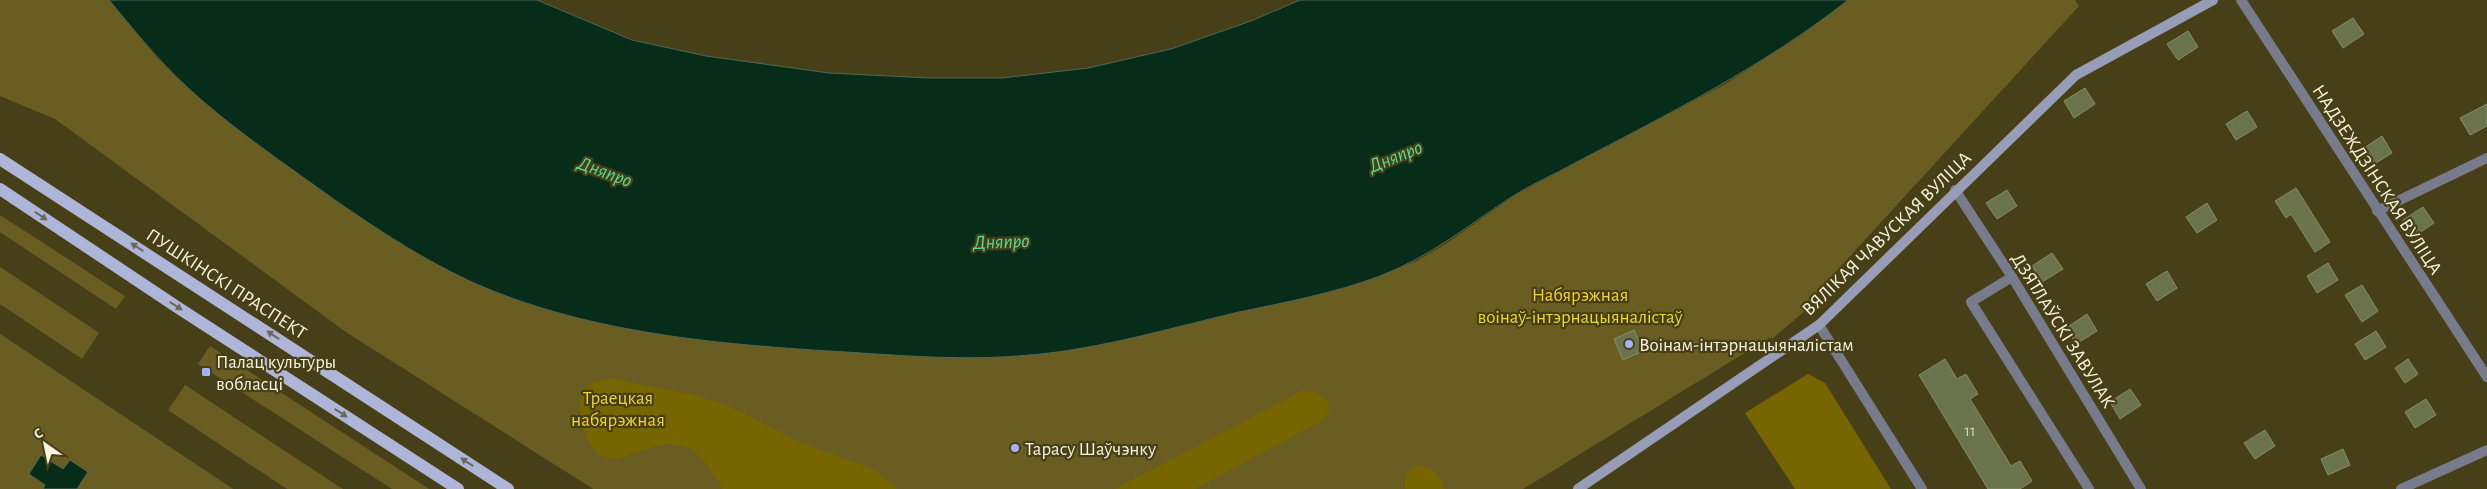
<svg xmlns="http://www.w3.org/2000/svg" width="2487" height="489" font-family="'Alegreya Sans',sans-serif">
	<style>
		.green { fill: #695d22 }
		.forest { fill: #776501 }
		.water { fill: #082c1a; stroke: #506855 }
		.building { fill: #6b734c; stroke: #868f66 }
		.lines { fill: none; stroke-linecap: round; stroke-linejoin: round }
		.lane { stroke: #787b8c; stroke-width: 10 }
		.street { stroke: #787b8c; stroke-width: 10 }
		.secondary { stroke: #979cb7; stroke-width: 10 }
		.primary { stroke: #afb5d8; stroke-width: 12 }
		.oneway { fill: #6b685b }
		.poi-dot { fill: #a6b1fc; stroke: #473f17; stroke-width: 2 }
		.labels { text-anchor: middle; stroke-width: 4.5; stroke-linejoin: round; paint-order: stroke }
		.number-label { font-size: 16px; fill: #d6d4ba }
		.street-label { font-size: 19px; fill: #f9f4de; stroke: #473f17 }
		.park-label { font-size: 19px; fill: #f0d23d; stroke: #473f17 }
		.poi-label { font-size: 19px; fill: #f9f4de; stroke: #473f17; text-anchor: start }
		.water-label { font-size: 20px; font-style: italic; fill: #51e097; stroke: #473f17 }
	</style>
	<rect width="100%" height="100%" fill="#473f17"/>
	<!-- green -->
	<g class="green">
		<path d="M 0,0 L 109,0 L 157,58 L 188,88 L 254,142 L 363,219 L 419,255 L 487,289 L 525,303 L 569,316 L 707,341 L 911,356 L 998,357 L 1062,351 L 1123,339 L 1341,289 L 1417,261 L 1447,243 L 1517,194 L 1724,85 L 1800,36 L 1848,0 L 2075,0 L 2079,6 L 1809,301 L 1811,306 L 1773,338 L 1769,338 L 1523,489 L 593,489 L 346,332 L 55,119 L 0,96 Z"/>
		<path d="M 0,215 L 125,296 L 116,309 L 0,232 Z"/>
		<path d="M 0,267 L 99,333 L 82,359 L 0,304 Z"/>
		<path d="M 0,334 L 233,489 L 0,489 Z"/>
		<path d="M 210,346 L 429,489 L 392,489 L 198,364 Z"/>
		<path d="M 185,385 L 343,489 L 287,489 L 168,410 Z"/>
	</g>
	<!-- forest -->
	<g class="forest">
		<path d="M 1808,374 L 1825,383 L 1891,489 L 1795,489 L 1745,413 Z"/>
		<path d="M 614,379 L 699,396 L 731,407 L 799,442 L 875,470 L 897,489 L 723,489 C 714,477 703,455 689,448 C 646,429 608,489 586,435 C 581,421 576,409 582,395 C 587,381 601,380 614,379 Z"/>
		<path d="M 1302,391 C 1316,391 1323,394 1330,407 L 1327,415 L 1319,422 L 1195,489 L 1115,489 Z"/>
		<path d="M 1416,466 C 1431,465 1441,475 1444,489 L 1406,489 C 1402,478 1407,472 1416,466 Z"/>
	</g>
	<!-- water -->
	<g class="water">
		<path d="M 109,0 L 537,0 L 632,40 L 706,56 L 829,73 L 929,78 L 1002,78 L 1088,68 L 1171,49 L 1251,21 L 1300,0 L 1848,0 C 1763,67 1668,114 1573,164 C 1553,175 1532,184 1513,196 C 1468,225 1432,256 1380,276 C 1335,293 1287,302 1239,312 C 1170,328 1101,349 1030,355 C 969,361 907,356 846,352 C 727,345 604,335 493,291 C 433,267 378,230 325,193 C 278,159 229,126 187,87 C 158,60 134,30 109,0 Z"/>
		<path d="M 41,455 L 63,469 L 70,460 L 88,472 L 77,489 L 43,489 L 45,485 L 29,474 Z"/>
	</g>
	<!-- building -->
	<g class="building">
		<path d="M 2353,18 L 2364,34 L 2343,48 L 2332,31 Z"/>
		<path d="M 2188,31 L 2198,47 L 2178,60 L 2167,44 Z"/>
		<path d="M 2085,88 L 2095,104 L 2074,118 L 2064,101 Z"/>
		<path d="M 2487,104 L 2487,126 L 2470,135 L 2460,118 Z"/>
		<path d="M 2247,111 L 2257,127 L 2236,140 L 2226,124 Z"/>
		<path d="M 2382,136 L 2392,153 L 2371,166 L 2361,150 Z"/>
		<path d="M 2296,188 L 2330,242 L 2315,252 L 2291,214 L 2286,218 L 2275,201 Z"/>
		<path d="M 2007,190 L 2017,206 L 1997,219 L 1986,203 Z"/>
		<path d="M 2207,203 L 2217,220 L 2197,233 L 2186,217 Z"/>
		<path d="M 2423,207 L 2434,223 L 2413,237 L 2403,220 Z"/>
		<path d="M 2052,253 L 2063,269 L 2042,282 L 2032,266 Z"/>
		<path d="M 2328,263 L 2338,280 L 2317,293 L 2307,276 Z"/>
		<path d="M 2167,271 L 2177,288 L 2157,301 L 2146,284 Z"/>
		<path d="M 2362,285 L 2378,311 L 2362,322 L 2345,295 Z"/>
		<path d="M 2087,314 L 2097,331 L 2076,344 L 2066,328 Z"/>
		<path d="M 1634,330 L 1643,351 L 1623,360 L 1614,339 Z"/>
		<path d="M 2376,331 L 2386,347 L 2365,360 L 2355,344 Z"/>
		<path d="M 1945,359 L 1957,379 L 1966,374 L 1978,394 L 1970,399 L 2011,466 L 2020,461 L 2032,481 L 2020,489 L 1988,489 L 1919,375 Z"/>
		<path d="M 2408,359 L 2418,374 L 2405,383 L 2395,368 Z"/>
		<path d="M 2130,389 L 2141,405 L 2120,419 L 2110,402 Z"/>
		<path d="M 2426,399 L 2436,415 L 2415,428 L 2405,412 Z"/>
		<path d="M 2265,430 L 2275,446 L 2255,459 L 2244,443 Z"/>
		<path d="M 2343,449 L 2350,465 L 2328,475 L 2321,459 Z"/>
	</g>
	<g class="lines">
		<!-- lane -->
		<path class="lane" d="M 2012,277 L 1971,302 L 2089,489"/>
		<!-- street -->
		<g class="street">
			<path d="M 2241,0 L 2487,377"/>
			<path d="M 1955,190 L 2012,277 L 2141,489"/>
			<path d="M 2377,211 L 2487,158"/>
			<path d="M 1819,325 L 1922,489"/>
			<path d="M 2401,489 L 2487,450"/>
		</g>
		<!-- secondary -->
		<path class="secondary" d="M 1578,489 L 1819,325 L 2076,75 L 2213,0"/>
		<!-- primary -->
		<g class="primary">
			<path d="M 0,159 L 508,489"/>
			<path d="M 0,189 L 177,307 L 458,489"/>
		</g>
	</g>
	<!-- one-way arrows -->
	<defs><path id="oneway-solid" d="M-6-.8H1V-3.2L6.5 0L1 3.2V.8H-6Z" transform="scale(1.25)"/></defs>
	<g class="oneway">
		<use href="#oneway-solid" transform="translate(41 216) rotate(34)"/>
		<use href="#oneway-solid" transform="translate(137 247) rotate(-147)"/>
		<use href="#oneway-solid" transform="translate(176 306) rotate(33)"/>
		<use href="#oneway-solid" transform="translate(273 335) rotate(-147)"/>
		<use href="#oneway-solid" transform="translate(341 413) rotate(33)"/>
		<use href="#oneway-solid" transform="translate(467 462) rotate(-147)"/>
	</g>
	<!-- markers -->
	<g class="poi-dot">
		<circle cx="1629" cy="344" r="5"/>
		<rect x="201" y="367" width="10" height="10" rx="2.5"/>
		<circle cx="1015" cy="448" r="5"/>
	</g>
	<g class="labels">
		<!-- number labels -->
		<g class="number-label">
			<text x="1970" y="436">11</text>
		</g>
		<!-- street labels -->
		<g class="street-label">
			<text transform="translate(2378 179) rotate(57)" y="7">НАДЗЕЖДЗІНСКАЯ ВУЛІЦА</text>
			<text transform="translate(1886 233) rotate(-44)" y="7">ВЯЛІКАЯ ЧАВУСКАЯ ВУЛІЦА</text>
			<text transform="translate(227 283) rotate(33)" y="7">ПУШКІНСКІ ПРАСПЕКТ</text>
			<text transform="translate(2064 330) rotate(58)" y="7">ДЗЯТЛАЎСКІ ЗАВУЛАК</text>
		</g>
		<!-- park labels -->
		<g class="park-label">
			<text x="1580" y="301">Набярэжная<tspan x="1580" dy="22">воінаў-інтэрнацыяналістаў</tspan></text>
			<text x="618" y="404">Траецкая<tspan x="618" dy="22">набярэжная</tspan></text>
		</g>
		<!-- poi labels -->
		<g class="poi-label">
			<text x="1639" y="351">Воінам-інтэрнацыяналістам</text>
			<text x="216" y="368">Палац культуры<tspan x="216" dy="22">вобласці</tspan></text>
			<text x="1025" y="455">Тарасу Шаўчэнку</text>
		</g>
		<!-- water labels -->
		<g class="water-label">
			<text transform="translate(1395 156) rotate(-22)" y="7">Дняпро</text>
			<text transform="translate(605 171) rotate(20)" y="7">Дняпро</text>
			<text transform="translate(1001 241) rotate(-2)" y="7">Дняпро</text>
		</g>
	</g>
	<!-- north arrow -->
	<g transform="translate(45 444) rotate(327)" stroke="#473f17" stroke-width="4" paint-order="stroke">
	<path d="M0-4L9 19L0 12L-9 19Z" fill="#f9f4de"/>
	<text y="-8" font-size="14" font-weight="bold" text-anchor="middle" fill="#f9f4de">С</text>
	</g>
</svg>
